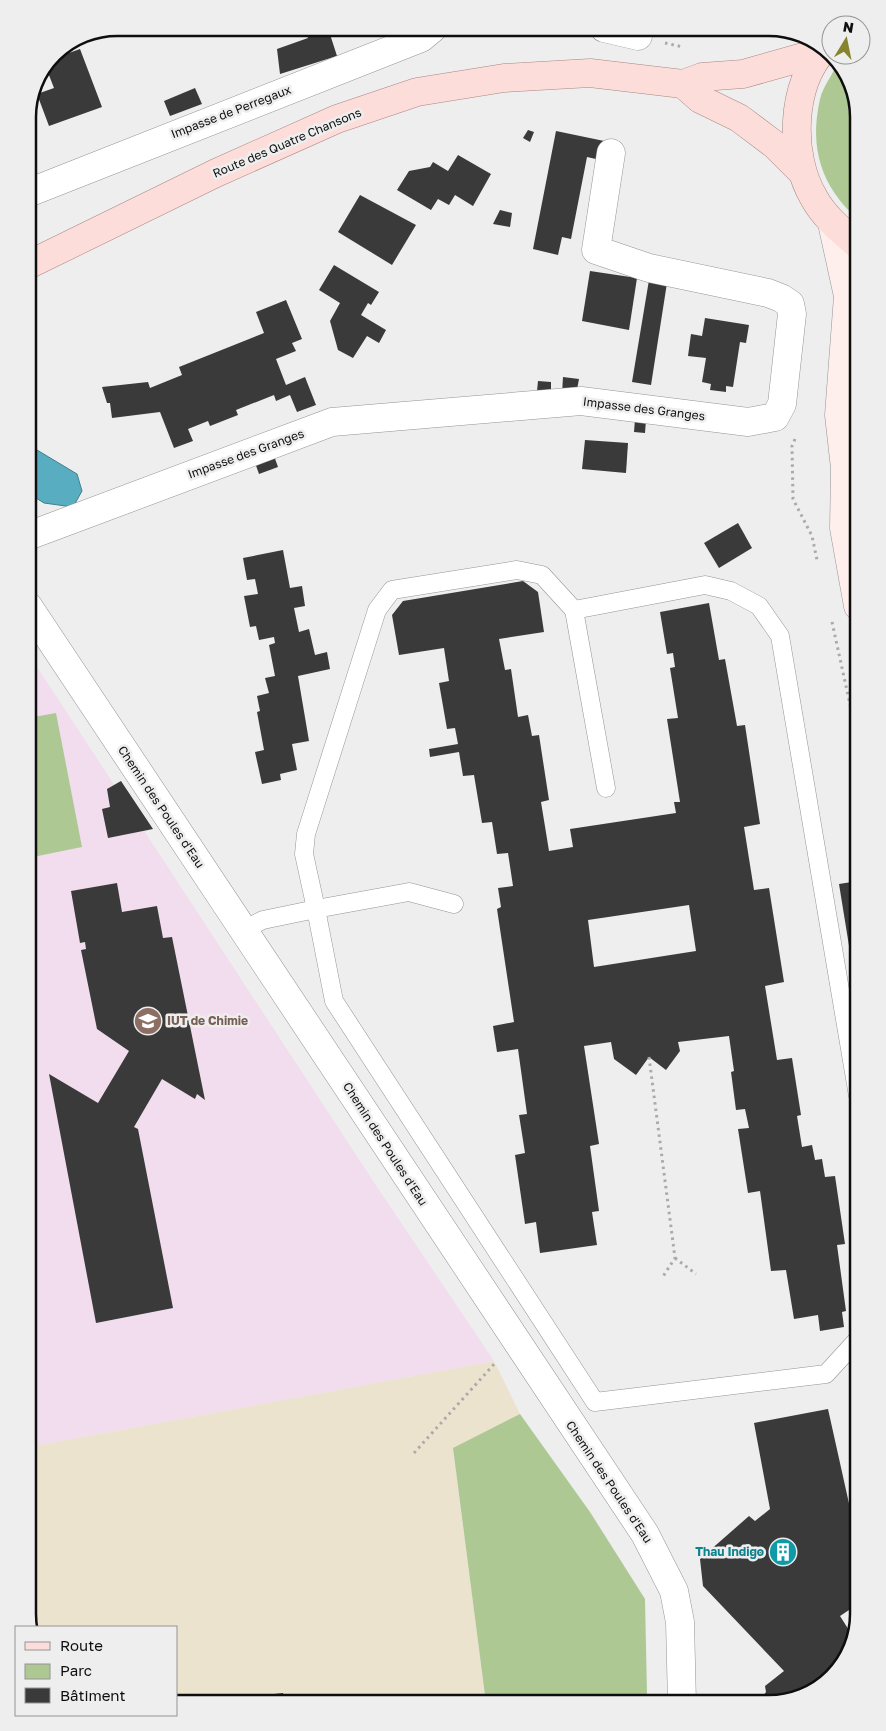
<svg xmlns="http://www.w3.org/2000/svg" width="886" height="1731" font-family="'Golos Text',sans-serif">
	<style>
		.commercial { fill: #ece3ce }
		.education { fill: #f1dded }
		.green { fill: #aec894 }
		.water { fill: #58aec0; stroke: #427e8b }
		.building { fill: #3a3a3b; fill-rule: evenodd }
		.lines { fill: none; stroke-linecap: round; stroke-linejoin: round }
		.lane-casing { stroke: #949495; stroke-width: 19 }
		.street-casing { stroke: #949495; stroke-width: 29 }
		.secondary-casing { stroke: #949495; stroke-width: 29 }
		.primary-casing { stroke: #a98682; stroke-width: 29 }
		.path { stroke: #aaaaab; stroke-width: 3; stroke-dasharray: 2.5 4; stroke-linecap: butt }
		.lane { stroke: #fff; stroke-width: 18 }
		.street { stroke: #fff; stroke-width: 28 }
		.secondary { stroke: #feeeec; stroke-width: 28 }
		.primary { stroke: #fdddd9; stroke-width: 28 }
		.labels { text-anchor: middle; stroke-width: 5; stroke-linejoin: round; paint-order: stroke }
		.street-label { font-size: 12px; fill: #0e0e0e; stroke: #eeeeef }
		.education-label { font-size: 12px; font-weight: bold; fill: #785e54; stroke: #eeeeef; text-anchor: start }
		.culture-label { font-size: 12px; font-weight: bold; fill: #0d838f; stroke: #eeeeef; text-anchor: end }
		.rim { fill: none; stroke: #0e0e0e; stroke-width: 2.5 }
	</style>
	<rect width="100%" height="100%" fill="#eeeeef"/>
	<!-- commercial -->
	<path class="commercial" d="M 494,1361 L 520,1414 L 453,1449 L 486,1703 L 176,1703 L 176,1627 L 30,1627 L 28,1613 L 28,1447 Z"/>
	<!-- education -->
	<path class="education" d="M 28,653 L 375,1184 L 494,1361 L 28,1447 Z"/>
	<!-- green -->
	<g class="green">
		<path d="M 837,65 L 852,83 L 858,118 L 858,219 C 821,187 809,147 820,99 C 823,87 832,75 837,65 Z"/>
		<path d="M 56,713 L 82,847 L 28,858 L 28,718 Z"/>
		<path d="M 520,1414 L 590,1512 L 645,1599 L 647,1694 L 637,1703 L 486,1703 L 453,1448 Z"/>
	</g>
	<!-- water -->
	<path class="water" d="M 28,449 L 37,450 L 77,474 L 82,491 L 73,507 L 44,503 L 28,493 Z"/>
	<!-- building -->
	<g class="building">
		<path d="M 317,28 L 328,28 L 337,56 L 280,74 L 277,49 L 308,38 L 306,31 Z"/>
		<path d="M 80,49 L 102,107 L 49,126 L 37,94 L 54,88 L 47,70 L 52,59 Z"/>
		<path d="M 195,88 L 202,104 L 170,116 L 164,101 Z"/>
		<path d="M 528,130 L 534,132 L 530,142 L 523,138 Z"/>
		<path d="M 556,131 L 609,142 L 605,161 L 587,157 L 571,239 L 562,237 L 558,255 L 533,249 Z"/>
		<path d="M 458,155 L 491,174 L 473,206 L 455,195 L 449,205 L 438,199 L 431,210 L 397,190 L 409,171 L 430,167 L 433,162 L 448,171 Z"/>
		<path d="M 360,195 L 416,225 L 392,265 L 338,232 Z"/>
		<path d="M 500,210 L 512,213 L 510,227 L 493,224 Z"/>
		<path d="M 334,265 L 379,292 L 371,305 L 368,303 L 361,315 L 386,330 L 379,343 L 367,336 L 353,358 L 338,350 L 330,321 L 340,303 L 319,290 Z"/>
		<path d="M 590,271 L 637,278 L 629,330 L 582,321 Z"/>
		<path d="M 649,280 L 667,283 L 651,385 L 632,382 Z"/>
		<path d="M 286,300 L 302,339 L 292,343 L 296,351 L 276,359 L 286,385 L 305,377 L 316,405 L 297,412 L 290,395 L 276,401 L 274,395 L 236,410 L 238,415 L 210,426 L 208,421 L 188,429 L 193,441 L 174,448 L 160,412 L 112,418 L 110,403 L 107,403 L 102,387 L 148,382 L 150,388 L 182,375 L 179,367 L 264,333 L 256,312 Z"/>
		<path d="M 705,318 L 749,325 L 746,343 L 740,342 L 733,387 L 726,386 L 726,392 L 710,390 L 711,384 L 702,382 L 706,358 L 688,356 L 691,334 L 702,336 Z"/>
		<path d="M 563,377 L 579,379 L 576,395 L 562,394 Z"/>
		<path d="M 538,381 L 551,382 L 551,393 L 537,391 Z"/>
		<path d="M 635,419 L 646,420 L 645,433 L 634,432 Z"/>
		<path d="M 585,440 L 628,443 L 626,473 L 582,469 Z"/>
		<path d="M 273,453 L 278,467 L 259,474 L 254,460 Z"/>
		<path d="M 738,523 L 752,548 L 719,568 L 704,543 Z"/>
		<path d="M 283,550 L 290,588 L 302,586 L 305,606 L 294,608 L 299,632 L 309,629 L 315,655 L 327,652 L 330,669 L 298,676 L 309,741 L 292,744 L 297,770 L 280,774 L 281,780 L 262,784 L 255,752 L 264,750 L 257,712 L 260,711 L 257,696 L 269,693 L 265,678 L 275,676 L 269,645 L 275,643 L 274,637 L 259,640 L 256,626 L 250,627 L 244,596 L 258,594 L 255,579 L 247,580 L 243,558 Z"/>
		<path d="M 523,581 L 538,592 L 544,632 L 499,639 L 505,670 L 511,669 L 518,717 L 528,715 L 532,736 L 539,735 L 549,800 L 541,802 L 549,851 L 573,847 L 570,829 L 676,813 L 674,802 L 680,802 L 667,719 L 678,718 L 670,668 L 675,667 L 673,653 L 667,654 L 660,612 L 709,603 L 719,660 L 725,659 L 737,726 L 745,725 L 760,824 L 744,827 L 754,890 L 769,888 L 784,982 L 765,986 L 777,1060 L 792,1058 L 801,1115 L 797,1116 L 802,1147 L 812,1145 L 815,1160 L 822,1159 L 825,1177 L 835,1176 L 845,1244 L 837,1245 L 846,1311 L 842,1312 L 844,1327 L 820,1331 L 818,1315 L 794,1319 L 786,1270 L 771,1271 L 760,1191 L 748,1193 L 738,1129 L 749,1128 L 745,1109 L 736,1110 L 731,1072 L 734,1071 L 729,1036 L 678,1042 L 680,1051 L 666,1070 L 649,1057 L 636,1075 L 614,1059 L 611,1042 L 584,1046 L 599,1144 L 590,1146 L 599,1211 L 592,1212 L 597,1245 L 540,1253 L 536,1222 L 525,1224 L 515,1155 L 525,1153 L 519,1115 L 527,1114 L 518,1049 L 497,1052 L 493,1026 L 514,1022 L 497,909 L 501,907 L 498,888 L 513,886 L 508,853 L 497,854 L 492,822 L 482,823 L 474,775 L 463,776 L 459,752 L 430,757 L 429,749 L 458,744 L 455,728 L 447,729 L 439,683 L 449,681 L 444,648 L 399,655 L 392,615 L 403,601 ZM 689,905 L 696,951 L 594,967 L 588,920 Z"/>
		<path d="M 121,781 L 153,829 L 108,838 L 102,809 L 110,807 L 107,789 Z"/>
		<path d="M 858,881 L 858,951 L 850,952 L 839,884 Z"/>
		<path d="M 117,883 L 122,912 L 157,906 L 163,938 L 172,937 L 205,1100 L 197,1094 L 195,1099 L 162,1079 L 134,1127 L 138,1129 L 173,1308 L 96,1323 L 49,1074 L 98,1103 L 129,1051 L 97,1029 L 81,950 L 86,949 L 85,942 L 80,943 L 71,891 Z"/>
		<path d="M 828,1409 L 858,1544 L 858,1604 L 840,1616 L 852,1635 L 843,1664 L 803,1697 L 758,1703 L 766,1692 L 765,1686 L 784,1671 L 703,1586 L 700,1559 L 749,1516 L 755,1521 L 770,1509 L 754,1423 Z"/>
		<path d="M 283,1693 L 284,1703 L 204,1703 L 204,1702 Z"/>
	</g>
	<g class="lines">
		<defs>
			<g id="lane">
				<path d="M 574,610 L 606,788"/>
				<path d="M 454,904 L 409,892 L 316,909 L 304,854 L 306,834 L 377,610 L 392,590 L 517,570 L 542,575 L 574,610 L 705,585 L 731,591 L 759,606 L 780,636 L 858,1096"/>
				<path d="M 243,930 L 263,920 L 316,909 L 334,1001 L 595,1402 L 826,1374 L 858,1339"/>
			</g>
			<g id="street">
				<path d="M 604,28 L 638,36"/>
				<path d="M 28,193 L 421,38 L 433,28"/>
				<path d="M 28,536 L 332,422 L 581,401 L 748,422 L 775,417 L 782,404 L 792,314 L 790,304 L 781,298 L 768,293 L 649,268 L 596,250 L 611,153"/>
				<path d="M 28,606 L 645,1534 L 674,1591 L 680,1622 L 682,1703"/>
			</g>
			<path id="secondary" d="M 832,223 L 848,296 L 839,415 L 845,468 L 844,528 L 858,606"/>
			<g id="primary">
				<path d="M 825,48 C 790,85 789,156 814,198 C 825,218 842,231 858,245"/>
				<path d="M 683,84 L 700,99 L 739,118 L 775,145 L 801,171"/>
				<path d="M 28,265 L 216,173 L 337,119 L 417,92 L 504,78 L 590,73 L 683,84 L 702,77 L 743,74 L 821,52"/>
			</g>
		</defs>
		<!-- lane casing -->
		<use href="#lane" class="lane-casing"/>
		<!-- street casing -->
		<use href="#street" class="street-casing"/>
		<!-- secondary casing -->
		<use href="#secondary" class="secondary-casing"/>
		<!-- primary casing -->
		<use href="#primary" class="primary-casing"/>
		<!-- path -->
		<g class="path">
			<path d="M 665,43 L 683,47"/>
			<path d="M 795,439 L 792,446 L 793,499 L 812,536 L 817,560"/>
			<path d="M 832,622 L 858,741"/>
			<path d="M 649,1057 L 675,1258 L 662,1278"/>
			<path d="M 675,1258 L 696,1274"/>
			<path d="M 414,1453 L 496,1362"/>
		</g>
		<!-- lane -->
		<use href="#lane" class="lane"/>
		<!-- street -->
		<use href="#street" class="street"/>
		<!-- secondary -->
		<use href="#secondary" class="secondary"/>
		<!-- primary -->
		<use href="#primary" class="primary"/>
	</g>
	<!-- icons -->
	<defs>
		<symbol id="university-disc" viewBox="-11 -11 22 22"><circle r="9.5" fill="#8d6e63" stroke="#eeeeef"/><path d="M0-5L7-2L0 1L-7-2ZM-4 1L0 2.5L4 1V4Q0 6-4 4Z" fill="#fff"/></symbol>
		<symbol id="building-disc" viewBox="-11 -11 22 22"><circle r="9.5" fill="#0f9aa8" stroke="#eeeeef"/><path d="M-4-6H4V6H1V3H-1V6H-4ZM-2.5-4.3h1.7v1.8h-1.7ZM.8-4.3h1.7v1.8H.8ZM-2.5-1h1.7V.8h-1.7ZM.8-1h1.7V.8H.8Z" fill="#fff"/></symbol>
	</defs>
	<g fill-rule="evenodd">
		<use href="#university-disc" x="132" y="1005" width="32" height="32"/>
		<use href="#building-disc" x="767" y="1536" width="32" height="32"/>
	</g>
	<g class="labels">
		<!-- street labels -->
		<g class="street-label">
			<text transform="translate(231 112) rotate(-21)" y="4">Impasse de Perregaux</text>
			<text transform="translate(287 143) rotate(-23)" y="4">Route des Quatre Chansons</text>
			<text transform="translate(644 409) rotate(7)" y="4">Impasse des Granges</text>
			<text transform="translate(246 454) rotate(-20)" y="4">Impasse des Granges</text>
			<text transform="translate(161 807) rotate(56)" y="4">Chemin des Poules d'Eau</text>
			<text transform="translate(385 1144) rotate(57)" y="4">Chemin des Poules d'Eau</text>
			<text transform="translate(609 1482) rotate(56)" y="4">Chemin des Poules d'Eau</text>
		</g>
		<!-- education labels -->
		<g class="education-label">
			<text x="167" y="1025">IUT de Chimie</text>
		</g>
		<!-- culture labels -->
		<g class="culture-label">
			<text x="764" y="1556">Thau Indigo</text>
		</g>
	</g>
	<!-- crop -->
	<path d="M0 0H886V1731H0ZM117 36H769A81 81 0 0 1 850 117V1614A81 81 0 0 1 769 1695H117A81 81 0 0 1 36 1614V117A81 81 0 0 1 117 36Z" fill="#eeeeef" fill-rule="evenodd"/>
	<path class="rim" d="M117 36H769A81 81 0 0 1 850 117V1614A81 81 0 0 1 769 1695H117A81 81 0 0 1 36 1614V117A81 81 0 0 1 117 36Z"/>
	<!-- legend -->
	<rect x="15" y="1626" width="162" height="90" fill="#eeeeef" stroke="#949495"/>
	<rect x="25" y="1642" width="25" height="8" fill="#fdddd9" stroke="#949495"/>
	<text x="60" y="1651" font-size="15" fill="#0e0e0e">Route</text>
	<rect x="25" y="1664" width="25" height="15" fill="#aec894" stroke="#949495"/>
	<text x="60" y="1676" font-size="15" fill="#0e0e0e">Parc</text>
	<rect x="25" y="1688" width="25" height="15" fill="#3a3a3b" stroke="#949495"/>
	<text x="60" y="1701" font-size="15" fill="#0e0e0e">Bâtiment</text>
	<!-- north arrow -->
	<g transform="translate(846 40) rotate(10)"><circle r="24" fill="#eeeeef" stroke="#949495"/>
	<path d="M0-4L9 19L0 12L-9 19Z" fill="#86842d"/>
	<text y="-8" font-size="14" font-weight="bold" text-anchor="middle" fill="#0e0e0e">N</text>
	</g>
</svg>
